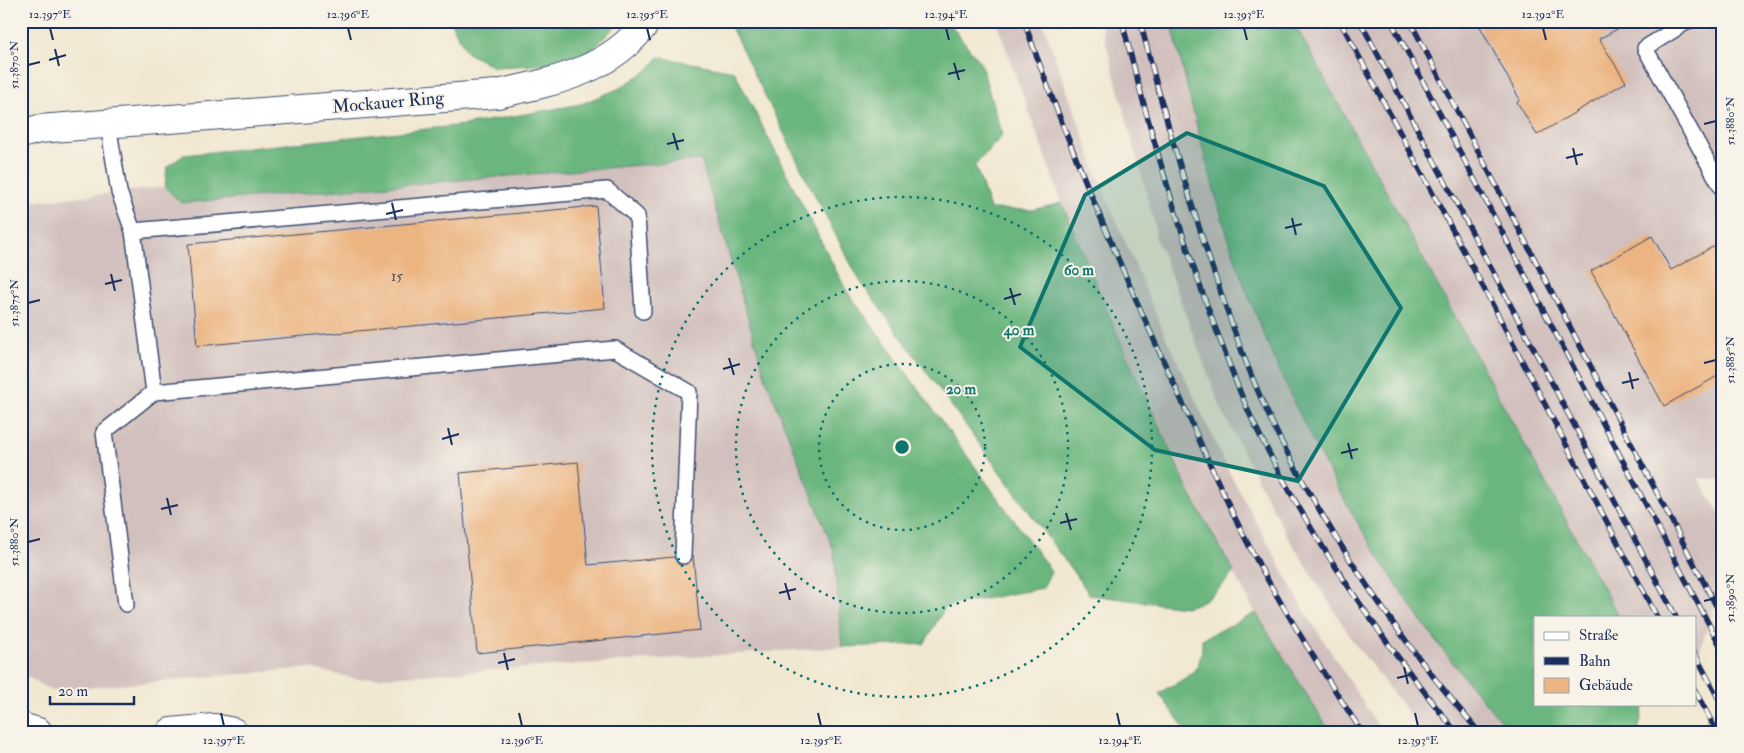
<svg xmlns="http://www.w3.org/2000/svg" width="1744" height="753" font-family="'IM FELL Double Pica',serif">
	<style>
		.industrial { fill: #d1c0bd }
		.forest { fill: #6bb67e; stroke: #43726e }
		.building { fill: #ecb480 }
		.lines { fill: none; stroke-linecap: round; stroke-linejoin: round }
		.trunk-tunnel { stroke: #c6c3ba; stroke-width: 28; stroke-dasharray: 28 14; stroke-linecap: butt }
		.service-casing { stroke: #3b4b6f; stroke-width: 18 }
		.minor-casing { stroke: #3b4b6f; stroke-width: 30 }
		.service { stroke: #fff; stroke-width: 15 }
		.minor { stroke: #fff; stroke-width: 28 }
		.rail-casing { stroke: #1b2f5e; stroke-width: 5.5 }
		.rail { stroke: #f7f3e8; stroke-width: 4; stroke-dasharray: 11; stroke-linecap: butt }
		.marked { fill: #0f766e; fill-opacity: 0.2; stroke: #0f766e; stroke-width: 4; stroke-linejoin: round }
		.ticks { fill: none; stroke: #1b2f5e; stroke-width: 2 }
		.ring { fill: none; stroke: #0f766e; stroke-width: 2.5; stroke-dasharray: 2.5 5 }
		.labels { text-anchor: middle; stroke-width: 4; stroke-linejoin: round; paint-order: stroke }
		.number-label { font-size: 15px; fill: #4f5066 }
		.street-label { font-size: 18px; fill: #1b2f5e; stroke: #f7f3e8 }
		.centre { fill: #0f766e; stroke: #f7f3e8; stroke-width: 2.5 }
		.ring-label { font-size: 15px; text-anchor: middle; font-weight: bold; fill: #0f766e; stroke: #f7f3e8; stroke-width: 4; stroke-linejoin: round; paint-order: stroke }
		.neatline { fill: none; stroke: #1b2f5e; stroke-width: 2 }
		.ticks-label { font-size: 12px; text-anchor: middle; fill: #1b2f5e }
	</style>
	<rect width="100%" height="100%" fill="#f7f3e8"/>
	<filter id="ink" filterUnits="userSpaceOnUse"><feTurbulence type="fractalNoise" baseFrequency=".02" numOctaves="2"/><feDisplacementMap in="SourceGraphic" scale="10" xChannelSelector="R" yChannelSelector="G"/><feConvolveMatrix kernelMatrix="1 2 1 2 8 2 1 2 1" color-interpolation-filters="sRGB"/></filter>
	<filter id="wash" filterUnits="userSpaceOnUse"><feTurbulence type="fractalNoise" baseFrequency=".0096" numOctaves="4" result="noise"/><feDisplacementMap in="SourceGraphic" scale="20" xChannelSelector="R" yChannelSelector="G"/><feGaussianBlur stdDeviation="1.12" result="paint"/><feColorMatrix in="noise" values="0 0 0 0 0 0 0 0 0 0 0 0 0 0 0 0 0 1.4 0 .05"/><feComposite in="paint" operator="in"/></filter>
	<g filter="url(#wash)">
		<rect width="100%" height="100%" fill="#f1e8d1"/>
		<!-- industrial -->
		<g class="industrial">
			<path d="M 996,21 L 1042,21 L 1102,187 L 1164,333 L 1230,474 L 1304,610 L 1382,732 L 1330,732 L 1267,633 L 1190,494 L 1124,350 L 1062,203 Z"/>
			<path d="M 1100,21 L 1171,21 L 1205,156 L 1344,501 L 1410,606 L 1486,704 L 1511,732 L 1423,732 L 1355,644 L 1286,534 L 1221,409 L 1161,249 L 1156,240 L 1155,226 Z"/>
			<path d="M 1293,21 L 1723,21 L 1723,480 L 1698,478 L 1723,519 L 1723,579 L 1695,665 L 1695,617 L 1619,617 Z"/>
			<path d="M 702,160 L 766,379 L 834,551 L 842,647 L 356,679 L 309,668 L 52,691 L 21,673 L 21,203 L 165,187 L 181,203 Z"/>
		</g>
		<!-- forest -->
		<g class="forest">
			<path d="M 450,21 L 621,21 L 592,50 L 559,64 L 494,67 L 467,53 Z"/>
			<path d="M 728,21 L 948,21 L 981,64 L 1002,136 L 975,165 L 990,209 L 1032,210 L 1062,203 L 1124,350 L 1190,494 L 1234,572 C 1220,589 1207,603 1185,607 L 1090,595 L 860,281 L 811,188 Z"/>
			<path d="M 1171,21 L 1293,21 L 1619,617 L 1535,617 L 1535,704 L 1644,704 L 1638,732 L 1511,732 C 1392,601 1302,442 1241,276 C 1212,194 1192,106 1171,21 Z"/>
			<path d="M 659,57 L 734,71 L 846,290 L 1051,571 L 1043,588 L 946,606 L 924,644 L 842,647 L 834,551 L 766,379 L 701,160 L 181,203 L 165,187 L 167,167 L 184,155 L 464,125 L 581,104 L 618,89 L 648,70 Z"/>
			<path d="M 1256,613 L 1330,732 L 1187,732 L 1159,693 C 1187,676 1203,675 1202,639 Z"/>
		</g>
		<g id="blocks">
			<!-- building -->
			<g class="building">
				<path d="M 1477,21 L 1632,21 L 1599,39 L 1626,82 L 1537,135 L 1517,102 L 1520,100 Z"/>
				<path d="M 596,206 L 605,308 L 197,346 L 188,244 Z"/>
				<path d="M 1652,236 L 1671,270 L 1723,241 L 1723,373 L 1664,406 L 1591,271 Z"/>
				<path d="M 578,462 L 588,565 L 674,557 L 678,564 L 683,565 L 691,561 L 693,555 L 700,630 L 477,653 L 460,473 Z"/>
			</g>
		</g>
	</g>
	<g filter="url(#ink)">
		<use href="#blocks" fill-opacity="0" stroke="#3b4b6f" stroke-width="1"/>
		<g class="lines">
			<!-- trunk-tunnel -->
			<path class="trunk-tunnel" d="M 1720,732 L 1723,721"/>
			<defs>
				<g id="service">
					<path d="M 1688,21 L 1645,48 L 1723,190"/>
					<path d="M 108,124 L 119,192 L 133,231 L 154,392 L 615,349 L 689,392 L 683,556"/>
					<path d="M 133,231 L 607,190 L 637,216 L 643,311"/>
					<path d="M 126,604 L 104,432 L 154,392"/>
				</g>
				<g id="minor">
					<path d="M 21,134 L 39,129 L 497,94 C 553,82 611,71 647,21"/>
					<path d="M 21,727 L 38,732"/>
					<path d="M 171,732 L 214,728 L 233,732"/>
				</g>
			</defs>
			<!-- service casing -->
			<use href="#service" class="service-casing"/>
			<!-- minor casing -->
			<use href="#minor" class="minor-casing"/>
			<!-- service -->
			<use href="#service" class="service"/>
			<!-- minor -->
			<use href="#minor" class="minor"/>
			<defs>
				<g id="rail">
					<path d="M 1024,21 C 1066,141 1116,257 1169,373 C 1199,438 1227,507 1262,570 C 1293,625 1327,679 1362,732"/>
					<path d="M 1122,21 C 1149,128 1179,234 1219,337 C 1233,375 1247,412 1266,447 C 1318,549 1384,643 1456,732"/>
					<path d="M 1140,21 C 1161,104 1185,186 1212,267 C 1232,326 1253,386 1281,441 C 1336,546 1402,643 1479,732"/>
					<path d="M 1340,21 L 1489,298 L 1657,617"/>
					<path d="M 1360,21 L 1676,617"/>
					<path d="M 1391,21 L 1723,651"/>
					<path d="M 1410,21 L 1723,619"/>
					<path d="M 1695,654 L 1723,707"/>
					<path d="M 1695,690 L 1717,732"/>
				</g>
			</defs>
			<!-- rail casing -->
			<use href="#rail" class="rail-casing"/>
			<!-- rail -->
			<use href="#rail" class="rail"/>
		</g>
	</g>
	<!-- marked area -->
	<path class="marked" d="M 1187,133 L 1324,186 L 1401,308 L 1298,481 L 1155,450 L 1020,347 L 1085,195 Z"/>
	<!-- ticks -->
	<path class="ticks" d="M 50,28 L 53,40M 348,28 L 351,40M 647,28 L 650,40M 946,28 L 949,40M 1244,28 L 1247,40M 1543,28 L 1546,40M 55,49 L 59,66M 49,60 L 66,55M 954,63 L 959,80M 28,65 L 40,62M 948,74 L 965,70M 1704,124 L 1716,121M 673,133 L 678,150M 667,144 L 684,140M 1573,148 L 1577,165M 1566,158 L 1583,154M 392,203 L 396,220M 386,214 L 403,210M 1292,218 L 1296,235M 1285,228 L 1302,224M 111,274 L 115,291M 105,284 L 122,280M 1010,288 L 1015,305M 1004,299 L 1021,294M 28,303 L 40,300M 729,358 L 734,375M 1704,363 L 1716,360M 723,369 L 740,364M 1629,372 L 1633,389M 1622,383 L 1639,379M 448,428 L 452,445M 442,439 L 459,434M 1348,443 L 1352,459M 1341,453 L 1358,449M 167,498 L 171,515M 161,509 L 178,505M 1066,513 L 1071,530M 1060,523 L 1077,519M 28,542 L 40,539M 785,583 L 790,600M 779,593 L 796,589M 1704,601 L 1716,598M 504,653 L 508,670M 498,663 L 515,659M 1404,667 L 1408,684M 1397,678 L 1414,674M 221,713 L 224,726M 519,713 L 522,726M 818,713 L 821,726M 1117,713 L 1120,726M 1415,713 L 1418,726"/>
	<!-- distance rings -->
	<g class="ring">
		<circle cx="902" cy="447" r="83"/>
		<circle cx="902" cy="447" r="166"/>
		<circle cx="902" cy="447" r="250"/>
	</g>
	<g class="labels">
		<!-- number labels -->
		<g class="number-label">
			<text x="397" y="281">15</text>
		</g>
		<!-- street labels -->
		<g class="street-label">
			<text transform="translate(388 102) rotate(-5)" y="6">Mockauer Ring</text>
		</g>
	</g>
	<circle cx="902" cy="447" r="8" class="centre"/>
	<g class="ring-label">
		<text x="1079" y="275">60 m</text>
		<text x="1019" y="335">40 m</text>
		<text x="961" y="394">20 m</text>
	</g>
	<!-- margin -->
	<rect width="1744" height="753" fill="none" stroke="#f7f3e8" stroke-width="55"/>
	<!-- legend -->
	<rect x="1534" y="616" width="162" height="90" fill="#f7f3e8" stroke="#9fa5b1"/>
	<rect x="1544" y="632" width="25" height="8" fill="#ffffff" stroke="#9fa5b1"/>
	<text x="1579" y="640" font-size="15" fill="#1b2f5e">Straße</text>
	<rect x="1544" y="657" width="25" height="8" fill="#1b2f5e" stroke="#9fa5b1"/>
	<text x="1579" y="666" font-size="15" fill="#1b2f5e">Bahn</text>
	<rect x="1544" y="678" width="25" height="15" fill="#ecb480" stroke="#9fa5b1"/>
	<text x="1579" y="690" font-size="15" fill="#1b2f5e">Gebäude</text>
	<!-- scale -->
	<path d="M50 696v8h84v-8" fill="none" stroke="#1b2f5e" stroke-width="2.5"/>
	<text x="58" y="696" font-size="15" fill="#1b2f5e" stroke="#f7f3e8" stroke-width="4" paint-order="stroke">20 m</text>
	<rect x="28" y="28" width="1688" height="698" class="neatline"/>
	<g class="ticks-label">
		<text x="50" y="18">12.397°E</text>
		<text x="348" y="18">12.396°E</text>
		<text x="647" y="18">12.395°E</text>
		<text x="946" y="18">12.394°E</text>
		<text x="1244" y="18">12.393°E</text>
		<text x="1543" y="18">12.392°E</text>
		<text transform="translate(14 65) rotate(-90)" y="4">51.3870°N</text>
		<text transform="translate(1730 121) rotate(-90)" y="4">51.3880°N</text>
		<text transform="translate(14 303) rotate(-90)" y="4">51.3875°N</text>
		<text transform="translate(1730 360) rotate(-90)" y="4">51.3885°N</text>
		<text transform="translate(14 542) rotate(-90)" y="4">51.3880°N</text>
		<text transform="translate(1730 598) rotate(-90)" y="4">51.3890°N</text>
		<text x="224" y="744">12.397°E</text>
		<text x="522" y="744">12.396°E</text>
		<text x="821" y="744">12.395°E</text>
		<text x="1120" y="744">12.394°E</text>
		<text x="1418" y="744">12.393°E</text>
	</g>
</svg>
